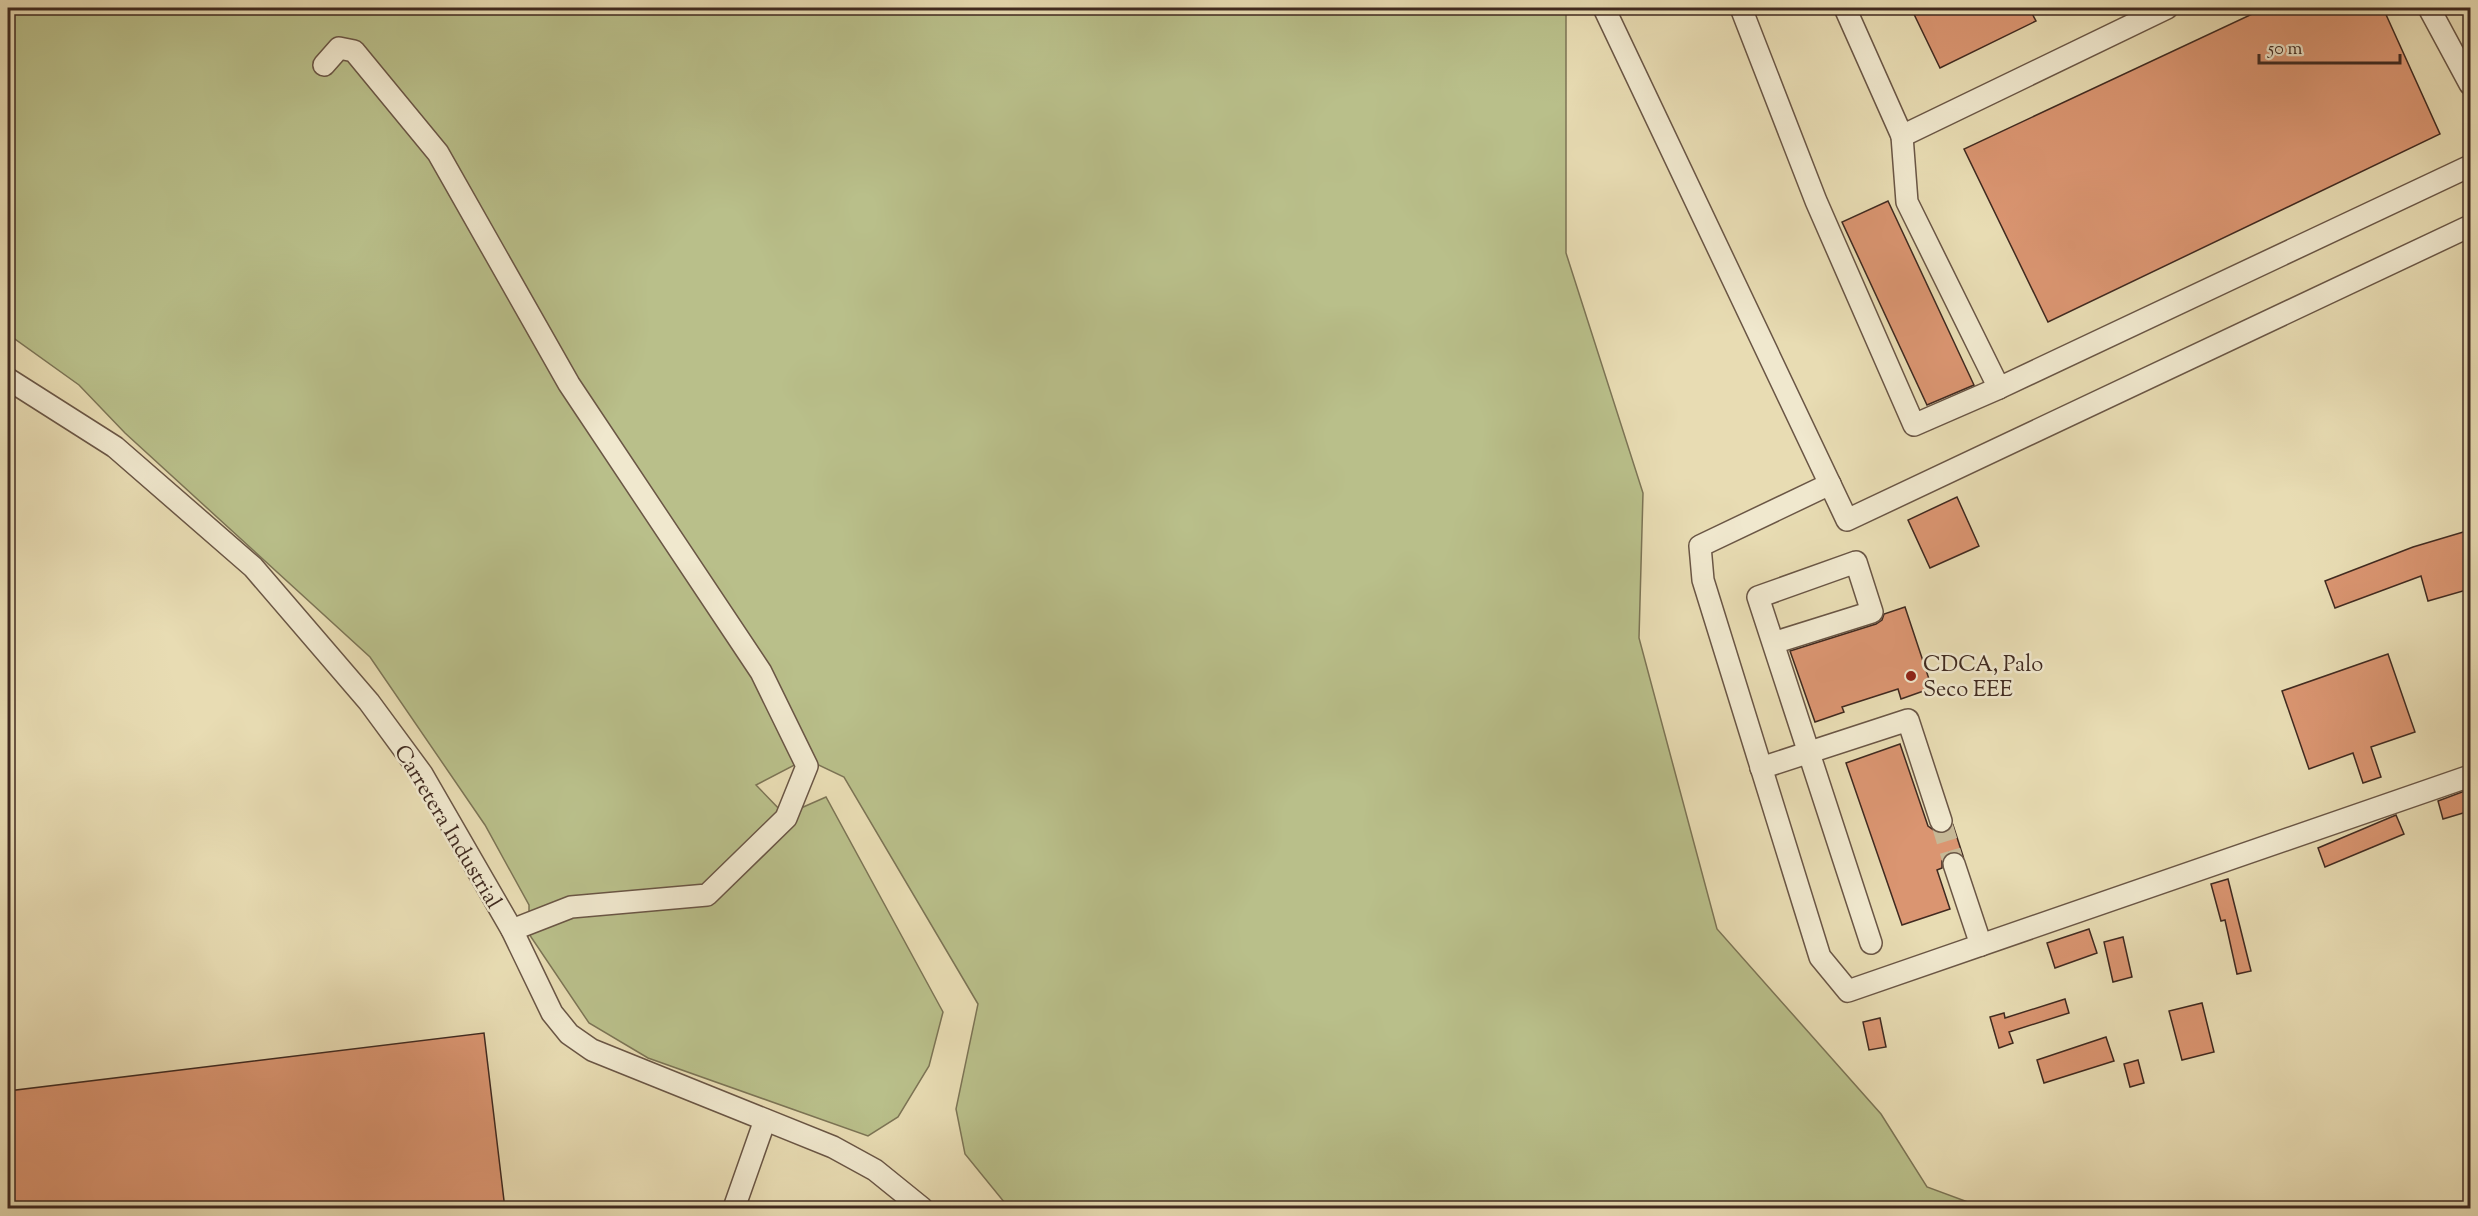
<svg xmlns="http://www.w3.org/2000/svg" width="2478" height="1216" font-family="'Sorts Mill Goudy',serif">
	<style>
		.green { fill: #b9bf8a; stroke: #7c7455; stroke-width: 1.5 }
		.building { fill: #da9571; stroke: #402a20; stroke-width: 1.5 }
		.lines { fill: none; stroke-linecap: round; stroke-linejoin: round }
		.minor-tunnel { stroke: #c6b896; stroke-width: 21; stroke-dasharray: 21 10; stroke-linecap: butt }
		.minor-casing { stroke: #6a5645; stroke-width: 24 }
		.minor { stroke: #f0e8ce; stroke-width: 21 }
		.poi-dot { fill: #8f2418; stroke: #f0e8ce; stroke-width: 2 }
		.labels { text-anchor: middle; stroke-width: 5; stroke-linejoin: round; paint-order: stroke }
		.poi-label { font-size: 22px; fill: #402a20; stroke: #f0e8ce; text-anchor: start }
		.street-label { font-size: 22px; fill: #402a20; stroke: #f0e8ce }
	</style>
	<rect width="100%" height="100%" fill="#e8dcb3"/>
	<filter id="stains"><feTurbulence type="fractalNoise" baseFrequency=".00333" numOctaves="4"/><feColorMatrix values="0 0 0 0 .2 0 0 0 0 .09 0 0 0 0 .02 0 0 0 .5 -.17"/></filter>
	<radialGradient id="worn" r=".72"><stop offset=".6" stop-color="#630" stop-opacity="0"/><stop offset="1" stop-color="#630" stop-opacity=".3"/></radialGradient>
	<!-- green -->
	<path class="green" d="M 8,8 L 1566,8 L 1566,253 L 1643,493 L 1639,638 L 1717,929 L 1881,1114 L 1927,1187 L 1984,1208 L 1009,1208 L 965,1154 L 956,1109 L 978,1004 L 844,777 L 806,759 L 756,785 L 785,815 L 826,797 L 943,1012 L 929,1066 L 898,1117 L 868,1136 L 648,1058 L 589,1023 L 529,934 L 529,905 L 485,825 L 370,657 L 125,433 L 79,385 L 8,334 Z"/>
	<!-- building -->
	<g class="building">
		<path d="M 1911,8 L 2029,8 L 2036,21 L 1940,68 Z"/>
		<path d="M 2265,8 L 2383,8 L 2440,134 L 2048,322 L 1964,149 Z"/>
		<path d="M 1888,201 L 1974,385 L 1927,405 L 1842,222 Z"/>
		<path d="M 1957,497 L 1979,546 L 1930,568 L 1908,520 Z"/>
		<path d="M 2470,530 L 2470,589 L 2428,601 L 2421,576 L 2335,608 L 2325,581 L 2413,547 Z"/>
		<path d="M 1905,607 L 1932,688 L 1901,699 L 1898,689 L 1842,707 L 1844,712 L 1815,722 L 1790,651 L 1876,624 L 1882,620 L 1884,614 Z"/>
		<path d="M 2388,654 L 2415,732 L 2371,747 L 2381,777 L 2363,783 L 2353,753 L 2309,769 L 2282,691 Z"/>
		<path d="M 1900,744 L 1928,826 L 1939,834 L 1945,833 L 1953,825 L 1963,856 L 1957,852 L 1949,852 L 1942,861 L 1942,868 L 1937,870 L 1950,909 L 1902,925 L 1846,763 Z"/>
		<path d="M 2470,789 L 2470,811 L 2443,819 L 2438,801 Z"/>
		<path d="M 2396,815 L 2404,834 L 2325,867 L 2318,848 Z"/>
		<path d="M 2228,879 L 2251,971 L 2237,974 L 2225,920 L 2221,921 L 2211,884 Z"/>
		<path d="M 2089,929 L 2097,953 L 2055,968 L 2047,943 Z"/>
		<path d="M 2123,937 L 2132,977 L 2113,982 L 2104,942 Z"/>
		<path d="M 2065,999 L 2069,1013 L 2009,1032 L 2013,1043 L 1999,1048 L 1990,1017 L 2004,1013 L 2005,1018 Z"/>
		<path d="M 2202,1003 L 2214,1052 L 2182,1060 L 2169,1011 Z"/>
		<path d="M 1880,1018 L 1886,1047 L 1869,1050 L 1863,1022 Z"/>
		<path d="M 484,1033 L 505,1209 L 8,1209 L 8,1091 Z"/>
		<path d="M 2106,1037 L 2114,1061 L 2044,1083 L 2037,1060 Z"/>
		<path d="M 2138,1060 L 2144,1083 L 2130,1087 L 2124,1064 Z"/>
	</g>
	<g class="lines">
		<!-- minor-tunnel -->
		<path class="minor-tunnel" d="M 1941,821 L 1954,864"/>
		<defs>
			<g id="minor">
				<path d="M 1604,8 L 1847,520 L 2470,226"/>
				<path d="M 1741,8 L 1816,201 L 1914,425 L 1999,388 L 2470,166"/>
				<path d="M 1845,8 L 1902,136 L 2167,8"/>
				<path d="M 2429,8 L 2470,84"/>
				<path d="M 324,65 L 339,48 L 354,51 L 438,153 L 569,384 L 761,672 L 807,766 L 786,818 L 707,895 L 571,907 L 512,930"/>
				<path d="M 1902,136 L 1907,202 L 1999,388"/>
				<path d="M 8,379 L 115,447 L 253,567 L 369,702 L 422,774 L 512,930 L 552,1013 L 569,1034 L 592,1050 L 833,1147 L 875,1170 L 922,1208"/>
				<path d="M 1830,484 L 1700,546 L 1703,580 L 1820,957 L 1848,991 L 2470,776"/>
				<path d="M 1773,643 L 1872,612 L 1856,562 L 1758,597 L 1871,943"/>
				<path d="M 1761,768 L 1908,720 L 1941,821"/>
				<path d="M 1954,864 L 1981,945"/>
				<path d="M 734,1208 L 765,1120"/>
			</g>
		</defs>
		<!-- minor casing -->
		<use href="#minor" class="minor-casing"/>
		<!-- minor -->
		<use href="#minor" class="minor"/>
	</g>
	<!-- markers -->
	<circle class="poi-dot" cx="1911" cy="676" r="6"/>
	<g class="labels">
		<!-- poi labels -->
		<g class="poi-label">
			<text x="1923" y="671">CDCA, Palo<tspan x="1923" dy="25">Seco EEE</tspan></text>
		</g>
		<!-- street labels -->
		<g class="street-label">
			<text transform="translate(449 826) rotate(59)" y="8">Carretera Industrial</text>
		</g>
	</g>
	<!-- margin -->
	<rect width="2478" height="1216" fill="none" stroke="#e8dcb3" stroke-width="30"/>
	<rect x="9" y="9" width="2460" height="1198" fill="none" stroke="#402a20" stroke-width="3"/>
	<rect x="15" y="15" width="2448" height="1186" fill="none" stroke="#402a20" stroke-width="1.5"/>
	<!-- scale -->
	<path d="M2259 54v9h141v-9" fill="none" stroke="#402a20" stroke-width="3"/>
	<text x="2268" y="54" font-size="18" fill="#402a20" stroke="#f0e8ce" stroke-width="4.5" paint-order="stroke">50 m</text>
	<rect width="100%" height="100%" filter="url(#stains)"/>
	<rect width="100%" height="100%" fill="url(#worn)"/>
</svg>
